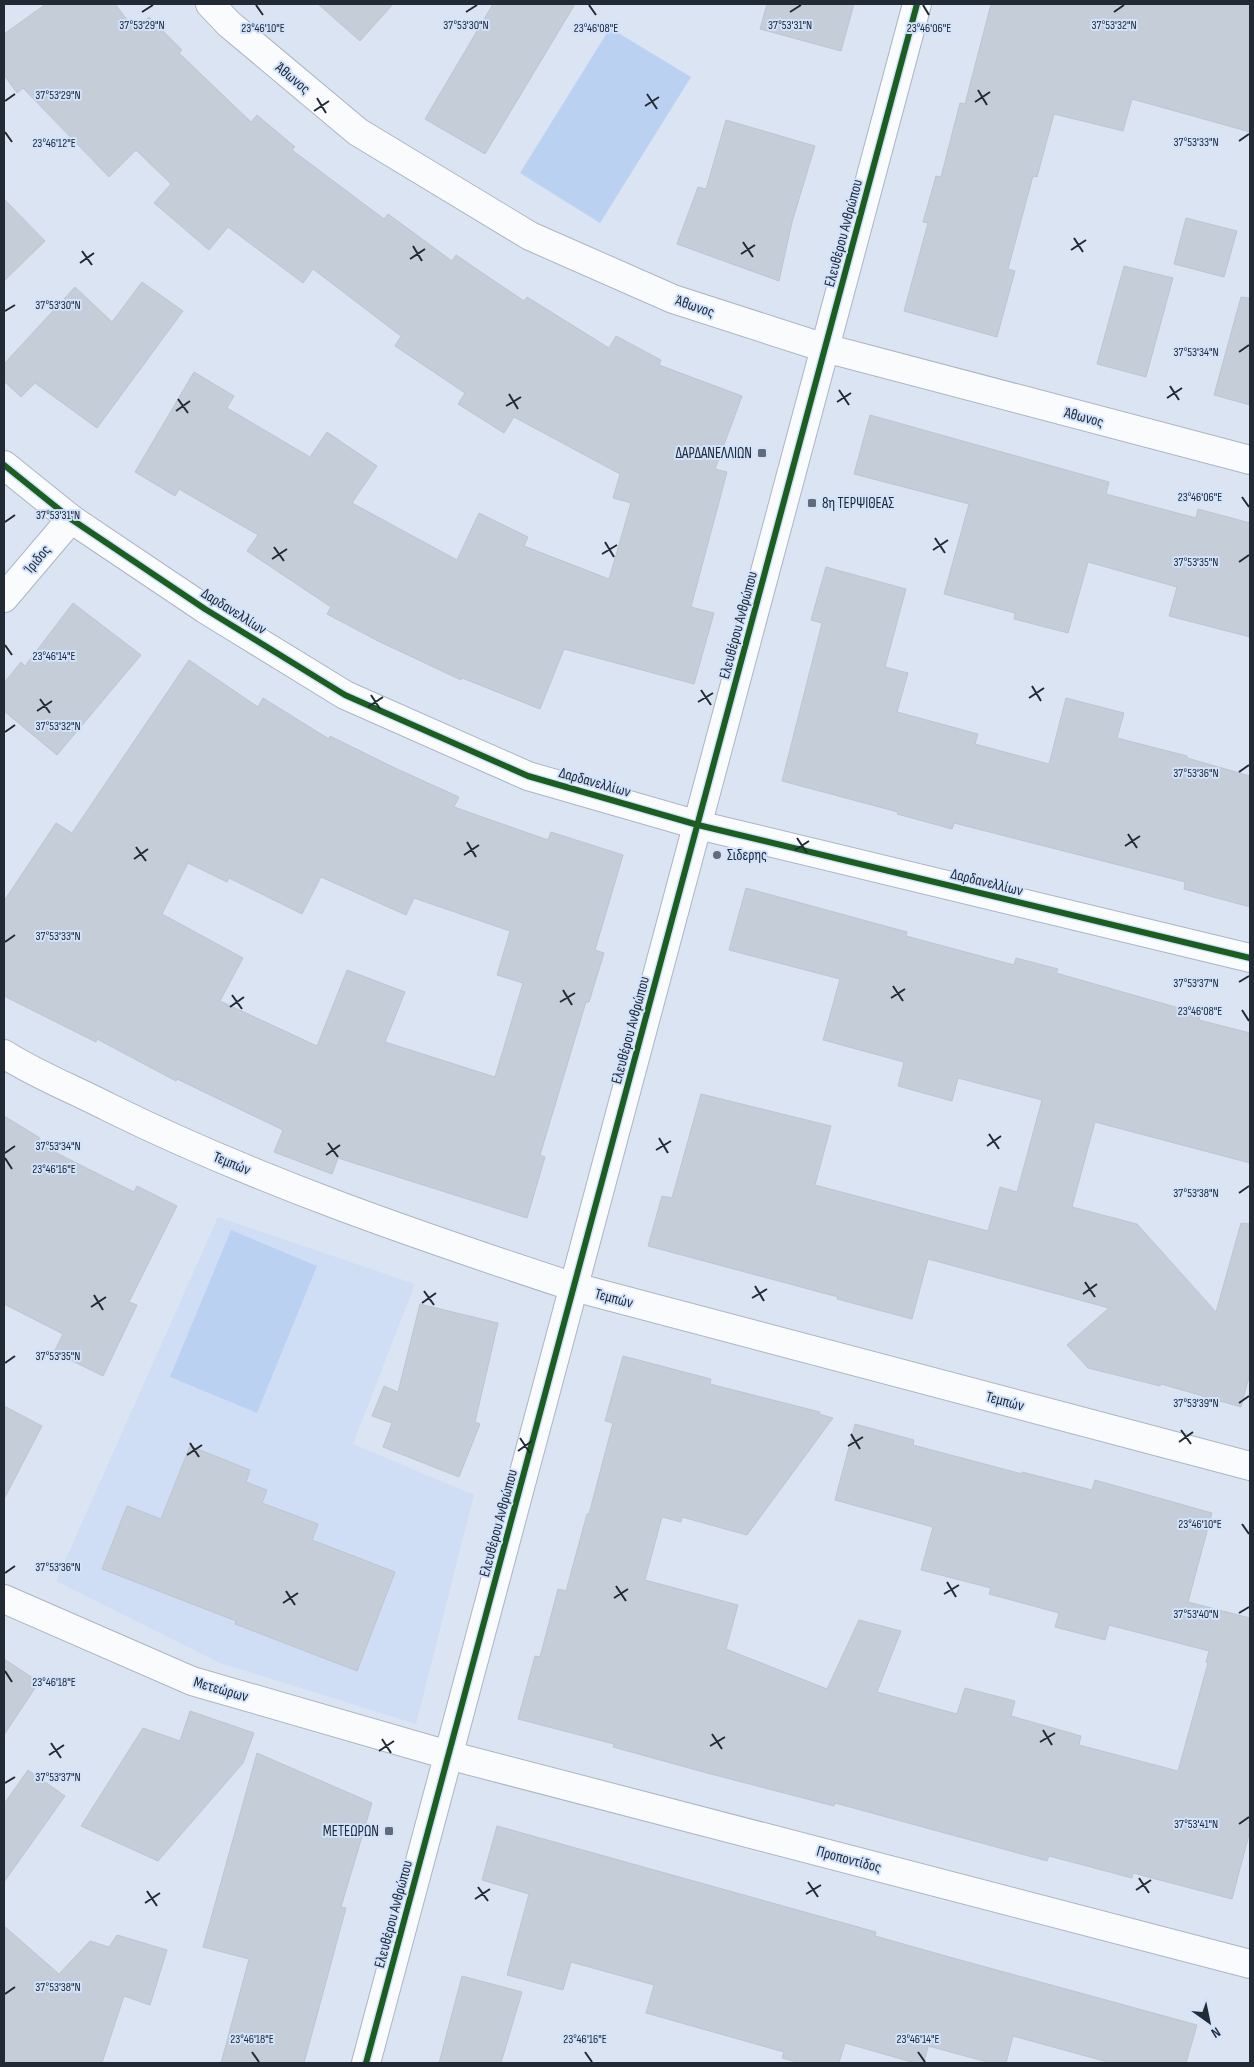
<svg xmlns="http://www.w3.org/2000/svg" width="1254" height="2067" font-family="'Sofia Sans Condensed',sans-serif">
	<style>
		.built { fill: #cfdef5 }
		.green { fill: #bbd1f1 }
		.building { fill: #c4cdd8; stroke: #bcc5d0; fill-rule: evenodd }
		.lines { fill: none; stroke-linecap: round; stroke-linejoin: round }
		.minor-casing { stroke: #adb5c1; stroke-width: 30 }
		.minor { stroke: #fafbfd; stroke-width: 28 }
		.cycleway-casing { stroke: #d1e3fc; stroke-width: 9 }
		.cycleway { stroke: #1b5e20; stroke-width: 6 }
		.ticks { fill: none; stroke: #222a36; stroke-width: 2 }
		.poi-dot { fill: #636b78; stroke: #d1e3fc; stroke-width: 2 }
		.labels { text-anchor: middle; stroke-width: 4; stroke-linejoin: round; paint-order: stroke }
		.street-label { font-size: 15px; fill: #222a36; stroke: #d1e3fc }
		.poi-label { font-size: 15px; fill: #222a36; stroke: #d1e3fc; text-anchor: end }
		.ticks-label { font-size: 12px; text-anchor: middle; fill: #222a36; stroke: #d1e3fc; stroke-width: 4; stroke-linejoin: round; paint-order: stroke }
	</style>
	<rect width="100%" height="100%" fill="#dbe4f2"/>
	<!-- built -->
	<path class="built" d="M 218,1217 L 415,1284 L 353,1444 L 474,1495 L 416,1724 L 220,1663 L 56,1581 Z"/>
	<!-- green -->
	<g class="green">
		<path d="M 610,28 L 691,77 L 600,223 L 520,173 Z"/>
		<path d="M 231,1230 L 317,1266 L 257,1413 L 170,1377 Z"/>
	</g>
	<!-- building -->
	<g class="building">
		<path d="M 46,4 L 115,4 L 135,30 L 149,17 L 182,50 L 179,53 L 251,122 L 257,115 L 295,147 L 292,150 L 384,219 L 388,214 L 452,261 L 456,255 L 524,301 L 527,297 L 609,348 L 616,336 L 661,360 L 659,365 L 742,396 L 715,469 L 727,472 L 691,607 L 714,613 L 694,684 L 564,649 L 540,709 L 462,678 L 461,680 L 378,641 L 327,614 L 331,607 L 247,551 L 258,535 L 179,489 L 175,496 L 135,472 L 194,372 L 234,396 L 227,408 L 310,457 L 327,432 L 377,466 L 352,503 L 457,560 L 479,513 L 528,537 L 524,546 L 609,579 L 631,503 L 613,498 L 620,474 L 514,417 L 504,433 L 458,404 L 465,393 L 395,346 L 401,336 L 313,269 L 303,283 L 228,227 L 209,250 L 154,203 L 171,184 L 136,150 L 109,177 L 23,88 L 17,93 L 4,75 L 4,34 Z"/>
		<path d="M 318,4 L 393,4 L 360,41 Z"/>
		<path d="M 493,4 L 575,4 L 485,154 L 425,119 Z"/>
		<path d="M 767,4 L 854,4 L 841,51 L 760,29 Z"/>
		<path d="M 991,4 L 1250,4 L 1250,132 L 1132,99 L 1123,131 L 1054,114 L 1037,177 L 1033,176 L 1008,269 L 1015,271 L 997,337 L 904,311 L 928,223 L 923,222 L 936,176 L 941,177 L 960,103 L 965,104 Z"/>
		<path d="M 726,120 L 815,146 L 792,222 L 779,281 L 677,244 L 698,187 L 706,189 Z"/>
		<path d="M 4,199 L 45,241 L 4,281 Z"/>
		<path d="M 1186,218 L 1237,231 L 1224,277 L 1174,264 Z"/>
		<path d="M 1124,266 L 1173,278 L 1146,377 L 1097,364 Z"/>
		<path d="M 142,282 L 183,311 L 97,428 L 35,383 L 21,397 L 4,381 L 4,364 L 75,287 L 112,322 Z"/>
		<path d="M 1241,297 L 1250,298 L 1250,405 L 1214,395 Z"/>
		<path d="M 870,415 L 1109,482 L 1106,494 L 1196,518 L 1198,509 L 1250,523 L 1250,637 L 1169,616 L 1177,587 L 1088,562 L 1068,633 L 1014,619 L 1015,613 L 944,594 L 969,504 L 854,474 Z"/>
		<path d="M 826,567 L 906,589 L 885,667 L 908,673 L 897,712 L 978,734 L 975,744 L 1049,764 L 1066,698 L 1124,713 L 1117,738 L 1187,756 L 1187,758 L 1250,776 L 1250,907 L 1184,889 L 1185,882 L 954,823 L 952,829 L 897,814 L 898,812 L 782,781 L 822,623 L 811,620 Z"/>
		<path d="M 73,603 L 141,655 L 57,755 L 4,711 L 4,683 L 21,662 L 25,666 Z"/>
		<path d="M 189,660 L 258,707 L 263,698 L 329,739 L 330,736 L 397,769 L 459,797 L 454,807 L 548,840 L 551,832 L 623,855 L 595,950 L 604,953 L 589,1002 L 586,1002 L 540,1155 L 545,1157 L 527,1218 L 338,1158 L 332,1174 L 274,1152 L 283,1130 L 177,1079 L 176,1081 L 97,1039 L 96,1042 L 4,996 L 4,901 L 56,823 L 72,833 ZM 188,863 L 227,882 L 229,878 L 302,914 L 321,877 L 406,915 L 414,898 L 510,931 L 497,975 L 523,983 L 495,1077 L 385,1042 L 405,992 L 347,970 L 317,1046 L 220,1001 L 243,958 L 162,914 Z"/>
		<path d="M 746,888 L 907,932 L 906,936 L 1014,965 L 1016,958 L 1058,969 L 1056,973 L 1200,1014 L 1199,1020 L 1250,1033 L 1250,1163 L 1095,1122 L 1072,1207 L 1137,1224 L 1216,1312 L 1241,1223 L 1250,1224 L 1250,1373 L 1241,1407 L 1161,1384 L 1160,1386 L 1088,1368 L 1067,1345 L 1109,1308 L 928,1259 L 912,1319 L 837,1299 L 838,1297 L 648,1246 L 662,1196 L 672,1198 L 701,1094 L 831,1126 L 815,1185 L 988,1231 L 1000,1187 L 1017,1192 L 1042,1100 L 958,1078 L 952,1101 L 898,1086 L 904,1062 L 823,1040 L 840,979 L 729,950 Z"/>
		<path d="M 4,1116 L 40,1138 L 37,1143 L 134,1192 L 137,1186 L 177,1206 L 129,1302 L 137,1305 L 103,1376 L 54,1352 L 63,1334 L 4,1304 Z"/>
		<path d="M 420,1304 L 498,1323 L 475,1422 L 480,1424 L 459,1477 L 383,1447 L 392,1423 L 372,1416 L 384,1386 L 398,1392 Z"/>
		<path d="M 623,1356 L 711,1379 L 710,1384 L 820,1412 L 819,1414 L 833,1418 L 747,1535 L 682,1517 L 681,1522 L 662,1517 L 645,1580 L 738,1605 L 726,1649 L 827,1689 L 859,1620 L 901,1631 L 877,1692 L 957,1714 L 965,1688 L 1015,1701 L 1011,1716 L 1081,1736 L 1079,1745 L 1178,1771 L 1208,1663 L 1206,1662 L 1209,1651 L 1109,1625 L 1105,1640 L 1055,1627 L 1059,1613 L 989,1594 L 991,1588 L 921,1570 L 933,1527 L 835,1500 L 855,1424 L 914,1440 L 913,1445 L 1022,1474 L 1022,1472 L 1092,1490 L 1095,1480 L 1212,1513 L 1188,1602 L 1250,1618 L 1250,1831 L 1232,1899 L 1133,1873 L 1132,1878 L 1049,1856 L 1047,1861 L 835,1803 L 834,1806 L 707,1773 L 613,1747 L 614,1744 L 518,1719 L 535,1656 L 540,1657 L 558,1589 L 566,1591 L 587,1514 L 589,1514 L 613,1423 L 605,1421 Z"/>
		<path d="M 4,1406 L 42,1426 L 4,1499 Z"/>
		<path d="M 190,1446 L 250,1470 L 246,1482 L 267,1490 L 262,1503 L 318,1524 L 312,1540 L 395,1572 L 357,1671 L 235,1624 L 236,1621 L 102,1569 L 127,1506 L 161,1519 Z"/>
		<path d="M 4,1659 L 39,1682 L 4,1735 Z"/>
		<path d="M 190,1711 L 254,1733 L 243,1763 L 158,1861 L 81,1826 L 143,1728 L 180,1741 Z"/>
		<path d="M 257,1753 L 372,1803 L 341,1907 L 346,1908 L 304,2063 L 221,2063 L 249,1959 L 203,1947 Z"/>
		<path d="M 28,1770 L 65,1796 L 4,1882 L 4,1804 Z"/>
		<path d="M 497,1826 L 876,1932 L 875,1936 L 953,1958 L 1197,2025 L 1186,2063 L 1111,2063 L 1013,2036 L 1006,2063 L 991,2063 L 928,2046 L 924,2063 L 915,2063 L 845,2043 L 839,2063 L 800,2063 L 782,2058 L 784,2052 L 646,2013 L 654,1985 L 571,1962 L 563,1990 L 507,1975 L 529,1894 L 482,1880 Z"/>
		<path d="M 4,1926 L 59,1974 L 90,1941 L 109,1947 L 117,1935 L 167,1950 L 150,2005 L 124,1996 L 102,2063 L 4,2063 Z"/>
		<path d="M 462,1976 L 522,1992 L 501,2063 L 439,2063 Z"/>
	</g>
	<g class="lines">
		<defs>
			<g id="minor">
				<path d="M 210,4 L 229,24 L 358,132 L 530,236 L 673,299 L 825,348 L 1250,460"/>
				<path d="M 4,465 L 71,519 L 205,609 L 345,695 L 528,776 L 698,825 L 1250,958"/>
				<path d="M 4,598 L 71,519"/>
				<path d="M 4,1054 C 35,1074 75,1090 108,1107 C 258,1181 416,1235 574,1287 L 1250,1466"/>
				<path d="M 4,1599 L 192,1681 L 448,1755 L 1250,1964"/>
				<path d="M 366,2063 L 917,4"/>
			</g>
		</defs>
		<!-- minor casing -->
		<use href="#minor" class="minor-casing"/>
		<!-- minor -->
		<use href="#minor" class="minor"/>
		<defs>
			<g id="cycleway">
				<path d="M 4,465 L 71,519 L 205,609 L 345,695 L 528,776 L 698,825 L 1250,958"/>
				<path d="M 366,2063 L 917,4"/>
			</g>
		</defs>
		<!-- cycleway casing -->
		<use href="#cycleway" class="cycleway-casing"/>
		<!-- cycleway -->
		<use href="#cycleway" class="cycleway"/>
	</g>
	<!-- ticks -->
	<path class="ticks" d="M 256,5 L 263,15M 589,5 L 596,15M 923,5 L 929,15M 142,12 L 153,5M 466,12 L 477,5M 790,12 L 801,5M 1114,12 L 1124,5M 978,90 L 987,105M 647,94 L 657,109M 317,98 L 326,113M 5,101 L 15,94M 975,102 L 990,92M 645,106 L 659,97M 314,111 L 329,101M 5,132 L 12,142M 1239,141 L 1249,134M 1074,238 L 1083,252M 743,242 L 753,257M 413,246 L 422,261M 1071,250 L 1086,240M 82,251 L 92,265M 741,254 L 755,245M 410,259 L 425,249M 80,263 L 94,253M 5,311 L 15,305M 1239,352 L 1249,345M 1170,386 L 1179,400M 839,390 L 849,405M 509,394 L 518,409M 1167,398 L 1182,388M 178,399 L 188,413M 837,402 L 851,393M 506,406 L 521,397M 176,411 L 190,401M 1242,497 L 1249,507M 5,522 L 15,515M 935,538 L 945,553M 605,542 L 614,557M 274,547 L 284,561M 933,550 L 948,540M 602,554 L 617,545M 272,559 L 287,549M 1239,562 L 1249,555M 5,645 L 12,655M 1032,686 L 1041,701M 701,690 L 711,705M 371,695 L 380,709M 1029,698 L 1044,688M 40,699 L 50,713M 698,702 L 713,693M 368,707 L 383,697M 37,711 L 52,701M 5,732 L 15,725M 1239,772 L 1249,765M 1128,834 L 1137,848M 797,838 L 807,853M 467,842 L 476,857M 1125,846 L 1140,836M 136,847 L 146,861M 795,850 L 809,841M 464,855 L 479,845M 134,859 L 148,849M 5,942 L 15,935M 1239,982 L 1249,976M 893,986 L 903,1001M 563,990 L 572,1005M 232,995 L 242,1009M 891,998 L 905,989M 560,1002 L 575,993M 230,1007 L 244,997M 1242,1010 L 1249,1021M 989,1134 L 999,1149M 659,1138 L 668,1153M 328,1143 L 338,1157M 987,1146 L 1001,1136M 656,1150 L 671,1141M 5,1153 L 15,1146M 326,1155 L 340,1145M 5,1158 L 12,1169M 1239,1193 L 1249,1186M 1085,1282 L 1095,1297M 755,1286 L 764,1301M 424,1291 L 434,1305M 1083,1294 L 1097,1284M 94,1295 L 103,1310M 752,1298 L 767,1289M 422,1303 L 436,1293M 91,1307 L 106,1297M 5,1363 L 15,1356M 1239,1403 L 1249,1396M 1181,1430 L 1191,1444M 851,1434 L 860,1449M 520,1438 L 530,1453M 1179,1442 L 1193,1432M 190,1443 L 199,1457M 848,1446 L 863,1437M 518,1451 L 532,1441M 187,1455 L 202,1445M 1242,1524 L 1249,1534M 5,1573 L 15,1566M 947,1582 L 956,1597M 616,1586 L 626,1601M 286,1591 L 295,1605M 944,1594 L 959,1585M 614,1598 L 628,1589M 283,1603 L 298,1593M 1239,1613 L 1249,1607M 5,1671 L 12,1682M 1043,1730 L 1052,1745M 712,1734 L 722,1749M 382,1739 L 391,1753M 1040,1742 L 1055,1733M 51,1743 L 61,1758M 710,1746 L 725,1737M 379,1751 L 394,1741M 49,1755 L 64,1745M 5,1783 L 15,1777M 1239,1824 L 1249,1817M 1139,1878 L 1149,1893M 808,1882 L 818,1897M 478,1887 L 488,1901M 1136,1890 L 1151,1880M 147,1891 L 157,1906M 806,1894 L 821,1885M 475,1899 L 490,1889M 145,1903 L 160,1893M 5,1994 L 15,1987M 252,2052 L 259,2062M 585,2052 L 592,2062M 918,2052 L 925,2062"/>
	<!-- markers -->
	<g class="poi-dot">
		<rect x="757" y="448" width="10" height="10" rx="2.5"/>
		<rect x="807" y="498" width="10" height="10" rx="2.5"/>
		<circle cx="717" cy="855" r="5"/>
		<rect x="384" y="1826" width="10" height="10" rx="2.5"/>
	</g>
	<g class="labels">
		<!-- street labels -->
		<g class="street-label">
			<text transform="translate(293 78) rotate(40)" y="5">Άθωνος</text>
			<text transform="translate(843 233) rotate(-75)" y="5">Ελευθέρου Ανθρώπου</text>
			<text transform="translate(695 306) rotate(19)" y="5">Άθωνος</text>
			<text transform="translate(1084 417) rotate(15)" y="5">Άθωνος</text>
			<text transform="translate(37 559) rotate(-50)" y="5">Ίριδος</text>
			<text transform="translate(234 611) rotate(32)" y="5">Δαρδανελλίων</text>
			<text transform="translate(738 625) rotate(-75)" y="5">Ελευθέρου Ανθρώπου</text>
			<text transform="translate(595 782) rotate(16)" y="5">Δαρδανελλίων</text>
			<text transform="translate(987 882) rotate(14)" y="5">Δαρδανελλίων</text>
			<text transform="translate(630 1030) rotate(-75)" y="5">Ελευθέρου Ανθρώπου</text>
			<text transform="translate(232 1163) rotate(22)" y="5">Τεμπών</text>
			<text transform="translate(614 1298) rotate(15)" y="5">Τεμπών</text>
			<text transform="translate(1005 1401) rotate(15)" y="5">Τεμπών</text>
			<text transform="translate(498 1523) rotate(-75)" y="5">Ελευθέρου Ανθρώπου</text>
			<text transform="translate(221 1689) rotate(16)" y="5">Μετεώρων</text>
			<text transform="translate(849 1859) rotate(15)" y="5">Προποντίδος</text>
			<text transform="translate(393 1914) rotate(-75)" y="5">Ελευθέρου Ανθρώπου</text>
		</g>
		<!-- poi labels -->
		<g class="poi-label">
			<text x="752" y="458">ΔΑΡΔΑΝΕΛΛΙΩΝ</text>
			<text x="822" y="508" text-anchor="start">8η ΤΕΡΨΙΘΕΑΣ</text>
			<text x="727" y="860" text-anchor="start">Σιδερης</text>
			<text x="379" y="1836">ΜΕΤΕΩΡΩΝ</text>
		</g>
	</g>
	<g class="ticks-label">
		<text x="142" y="29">37°53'29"N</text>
		<text x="466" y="29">37°53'30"N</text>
		<text x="790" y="29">37°53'31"N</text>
		<text x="1114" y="29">37°53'32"N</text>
		<text x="263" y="32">23°46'10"E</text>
		<text x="596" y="32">23°46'08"E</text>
		<text x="929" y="32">23°46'06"E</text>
		<text x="58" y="99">37°53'29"N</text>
		<text x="1196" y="146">37°53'33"N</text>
		<text x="54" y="147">23°46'12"E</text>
		<text x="58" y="309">37°53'30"N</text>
		<text x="1196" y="356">37°53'34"N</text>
		<text x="1200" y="501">23°46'06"E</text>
		<text x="58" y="519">37°53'31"N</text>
		<text x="1196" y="566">37°53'35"N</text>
		<text x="54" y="660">23°46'14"E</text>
		<text x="58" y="730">37°53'32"N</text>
		<text x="1196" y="777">37°53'36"N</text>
		<text x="58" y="940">37°53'33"N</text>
		<text x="1196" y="987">37°53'37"N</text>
		<text x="1200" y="1015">23°46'08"E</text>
		<text x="58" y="1150">37°53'34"N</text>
		<text x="54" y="1173">23°46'16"E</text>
		<text x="1196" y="1197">37°53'38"N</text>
		<text x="58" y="1360">37°53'35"N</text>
		<text x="1196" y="1407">37°53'39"N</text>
		<text x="1200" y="1528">23°46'10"E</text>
		<text x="58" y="1571">37°53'36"N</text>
		<text x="1196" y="1618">37°53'40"N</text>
		<text x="54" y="1686">23°46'18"E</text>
		<text x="58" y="1781">37°53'37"N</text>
		<text x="1196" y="1828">37°53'41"N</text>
		<text x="58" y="1991">37°53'38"N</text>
		<text x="252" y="2043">23°46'18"E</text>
		<text x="585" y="2043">23°46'16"E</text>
		<text x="918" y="2043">23°46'14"E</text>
	</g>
	<!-- border -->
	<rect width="1254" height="2067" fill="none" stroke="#222a36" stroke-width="10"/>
	<!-- north arrow -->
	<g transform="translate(1209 2022) rotate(147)" stroke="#d1e3fc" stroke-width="4" paint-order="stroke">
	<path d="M0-4L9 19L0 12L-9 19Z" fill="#222a36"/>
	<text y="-8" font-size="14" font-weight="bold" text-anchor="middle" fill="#222a36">N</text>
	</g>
</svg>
